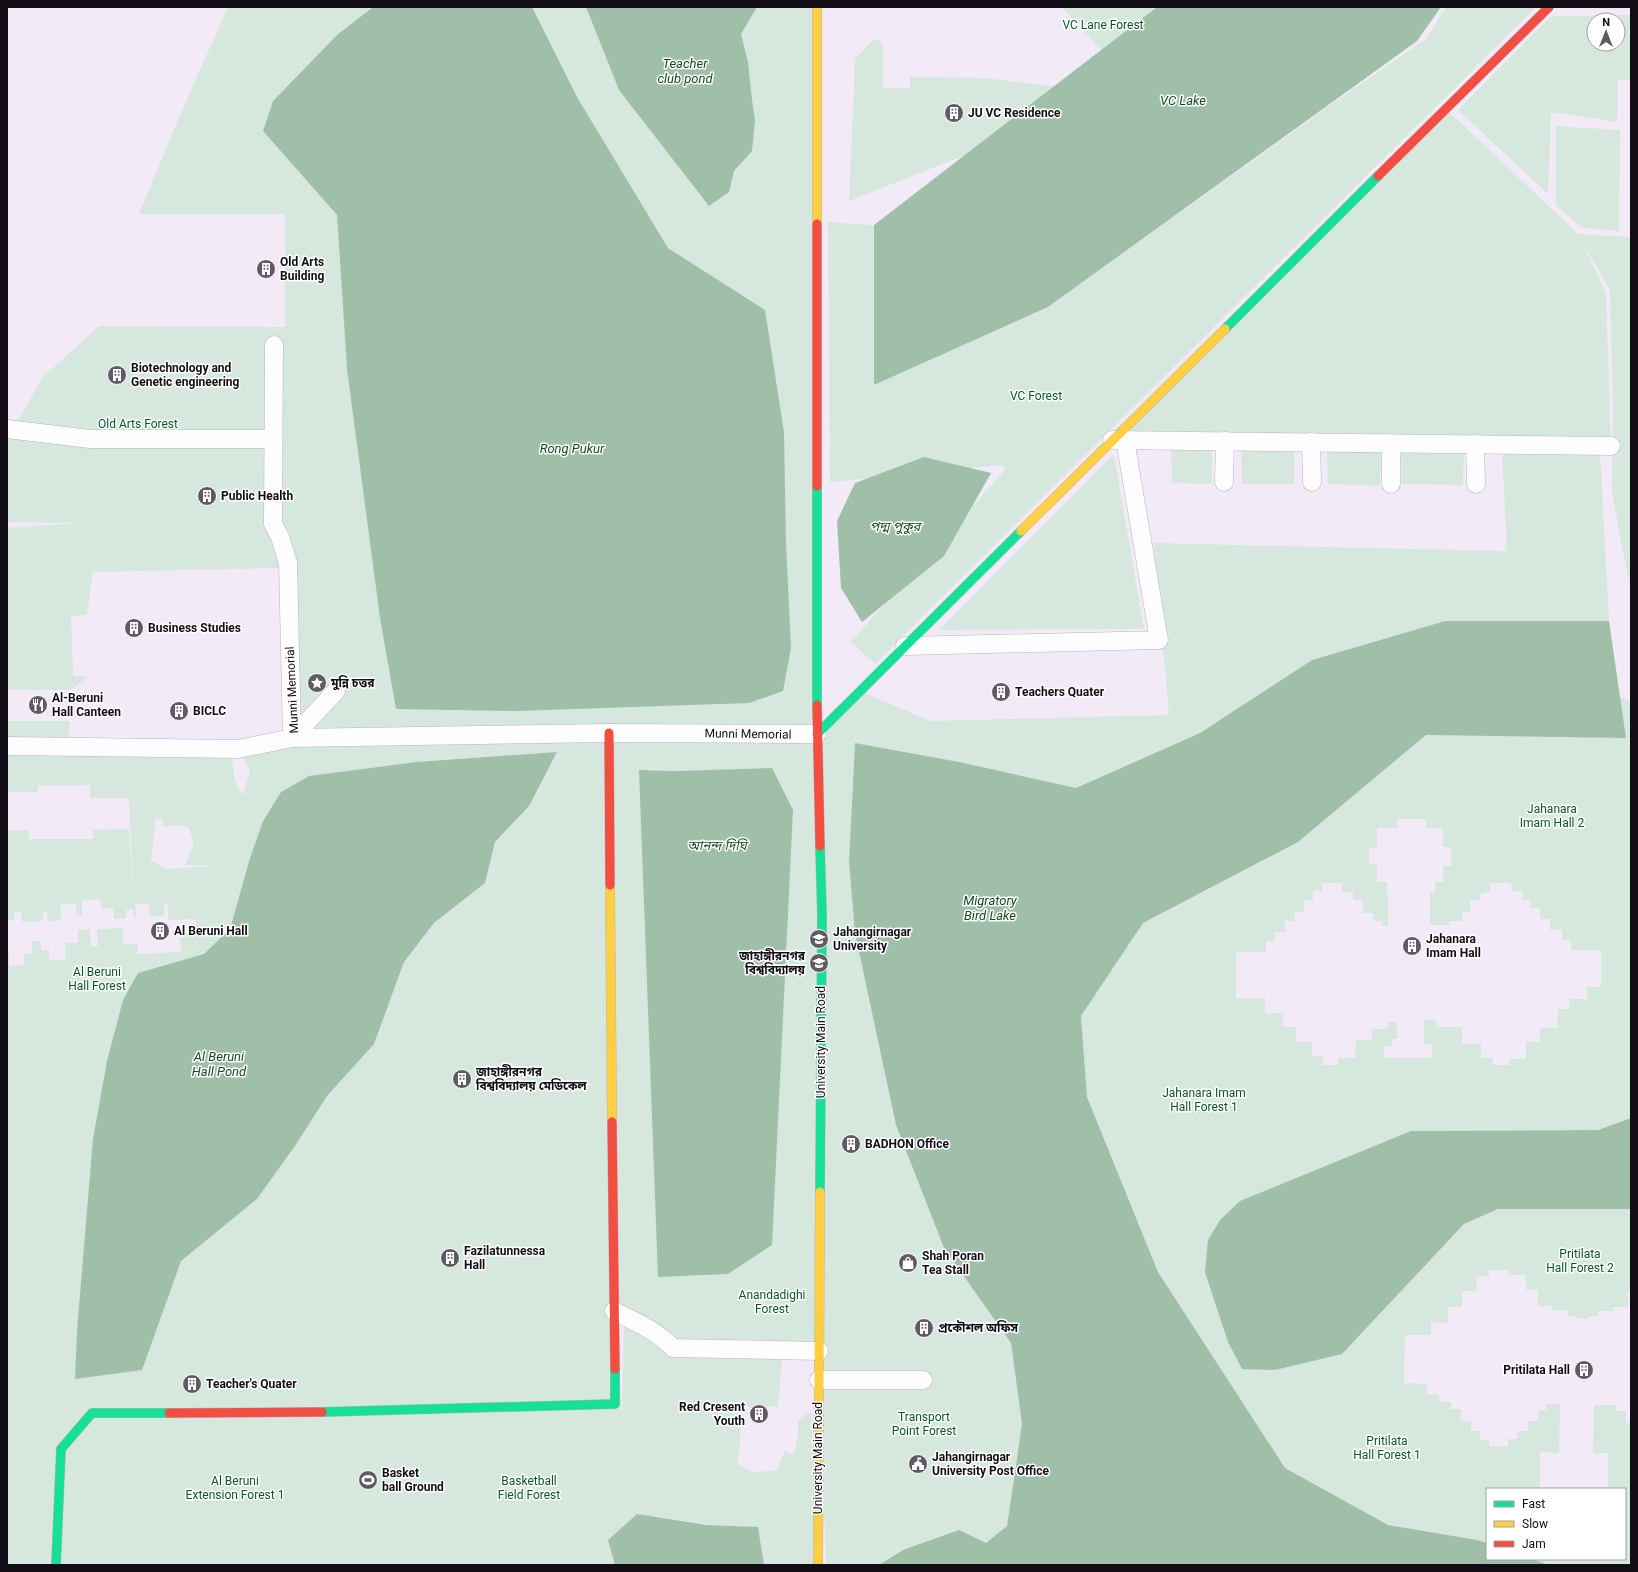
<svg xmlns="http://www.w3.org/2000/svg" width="1638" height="1572" font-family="Roboto,'Noto Sans Bengali',sans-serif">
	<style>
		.green { fill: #d6e8dd; fill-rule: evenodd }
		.water { fill: #a0bfa9 }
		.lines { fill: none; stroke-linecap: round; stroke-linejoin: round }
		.street-casing { stroke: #b9b2bd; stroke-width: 19 }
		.fast-casing { stroke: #b9b2bd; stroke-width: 10 }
		.slow-casing { stroke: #b9b2bd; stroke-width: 10 }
		.jam-casing { stroke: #b9b2bd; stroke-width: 10 }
		.street { stroke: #fdfcfe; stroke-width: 18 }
		.fast { stroke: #16e098; stroke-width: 9 }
		.slow { stroke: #ffcf43; stroke-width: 9 }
		.jam { stroke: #f24e42; stroke-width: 9 }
		.labels { text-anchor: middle; stroke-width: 3; stroke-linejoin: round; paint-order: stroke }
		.park-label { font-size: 12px; fill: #075727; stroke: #fff }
		.poi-label { font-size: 12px; font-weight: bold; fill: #120d15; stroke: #fff; text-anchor: start }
		.street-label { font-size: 12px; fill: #120d15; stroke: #fff }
		.water-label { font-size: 13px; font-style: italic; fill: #144a25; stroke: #fff }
	</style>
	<rect width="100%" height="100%" fill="#f3eaf8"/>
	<!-- green -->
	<g class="green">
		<path d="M 228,7 L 373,7 L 337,35 L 273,101 L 263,131 L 337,215 L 347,369 L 791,648 L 786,542 L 765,310 L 668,248 L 577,97 L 532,7 L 817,7 L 817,734 L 860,691 L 930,721 L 1169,715 L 1154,543 L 1507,551 L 1502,451 L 1600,453 L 1609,621 L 1445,621 L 1312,660 L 1200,733 L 1076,788 L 855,743 L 849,862 L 855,933 L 896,1125 L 944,1248 L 1011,1343 L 1022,1424 L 1007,1526 L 986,1544 L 903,1550 L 879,1565 L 826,1565 L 819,1351 L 673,1348 L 615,1311 L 622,1409 L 624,1324 L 678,1356 L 782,1359 L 778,1407 L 740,1406 L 741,1428 L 738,1464 L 753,1472 L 776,1471 L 785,1451 L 794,1455 L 798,1436 L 798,1420 L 811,1411 L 818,1565 L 764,1565 L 758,1527 L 711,1525 L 637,1514 L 608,1540 L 615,1565 L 7,1565 L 7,951 L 9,951 L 9,966 L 24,965 L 24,954 L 32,954 L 32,941 L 41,941 L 41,950 L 49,950 L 49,960 L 65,960 L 65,943 L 78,943 L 78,930 L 90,929 L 91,946 L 98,946 L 97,929 L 123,928 L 123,944 L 137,944 L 138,954 L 181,952 L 180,933 L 196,933 L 196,919 L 168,920 L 168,903 L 164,904 L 164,916 L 149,916 L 149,904 L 135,904 L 136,918 L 134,918 L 133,909 L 126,910 L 126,918 L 114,919 L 113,908 L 101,909 L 100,899 L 82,901 L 82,916 L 77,915 L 76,904 L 60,905 L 61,920 L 48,921 L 47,912 L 43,912 L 43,921 L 22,922 L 21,912 L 14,913 L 14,920 L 7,921 L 7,830 L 29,830 L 29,839 L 93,839 L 93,830 L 129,829 L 133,903 L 129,798 L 90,798 L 90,785 L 38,786 L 38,792 L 7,792 L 7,745 L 232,750 C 232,765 233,783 243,795 L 250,770 L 238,749 L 292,738 L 288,563 L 278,568 L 93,572 L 87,615 L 71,616 L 73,676 L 90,676 L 70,690 L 7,690 L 7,528 L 79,523 L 7,522 L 7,439 L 43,377 L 99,326 L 285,327 L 285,214 L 139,214 L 183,108 ZM 556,752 L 529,806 L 495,842 L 485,883 L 434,923 L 404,962 L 374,1044 L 327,1096 L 295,1146 L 257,1199 L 181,1261 L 138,973 L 205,954 L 230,929 L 249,861 L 263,821 L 281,792 L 309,776 L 416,762 ZM 772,768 L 658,1276 L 648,769 L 677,771 ZM 156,819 L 162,819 L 164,827 L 179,825 L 189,828 L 194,843 L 185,865 L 215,866 L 166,869 L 151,861 Z"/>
		<path d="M 1062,7 L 1157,7 L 1101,50 Z"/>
		<path d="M 1446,7 L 1536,7 L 875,664 L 851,642 L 1005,470 L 1002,465 L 830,482 L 828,222 L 874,225 L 874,385 L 1048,307 L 1353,89 L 1426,39 Z"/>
		<path d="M 1631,15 L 1631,80 L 1618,80 L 1617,122 L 1551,112 L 1548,194 L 1458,110 L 1551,16 ZM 1594,20 L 1618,20 L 1618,44 L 1594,44 Z"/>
		<path d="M 875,38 L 883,45 L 883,88 L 910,88 L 910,77 L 984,78 L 1083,90 L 1024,132 L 849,201 L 855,59 Z"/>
		<path d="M 1446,109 L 1578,234 L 1631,237 L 1631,590 L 1621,543 L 1612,490 L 1613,410 L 1610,290 L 1582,242 L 1606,293 L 1611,446 L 1112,440 Z"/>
		<path d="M 1556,126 L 1620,130 L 1619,231 L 1582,228 L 1556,205 Z"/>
		<path d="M 1171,448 L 1212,449 L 1212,484 L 1172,483 Z"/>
		<path d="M 1327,449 L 1381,450 L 1380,486 L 1328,484 Z"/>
		<path d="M 1241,450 L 1294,451 L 1294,484 L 1242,484 Z"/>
		<path d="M 1401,450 L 1464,451 L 1463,485 L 1402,484 Z"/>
		<path d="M 1114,454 L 1144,629 L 939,630 Z"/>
		<path d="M 1620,697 L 1631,701 L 1631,1118 L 1598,1130 L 1411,1131 L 1342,1354 L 1464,1224 L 1498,1209 L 1631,1209 L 1631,1292 L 1628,1292 L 1628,1307 L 1613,1307 L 1613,1311 L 1598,1311 L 1598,1316 L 1589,1316 L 1589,1319 L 1577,1319 L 1577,1316 L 1568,1316 L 1568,1311 L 1552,1310 L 1552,1306 L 1538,1306 L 1538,1290 L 1526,1290 L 1525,1275 L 1509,1275 L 1509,1270 L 1489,1270 L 1489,1276 L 1477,1276 L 1476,1291 L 1462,1291 L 1462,1307 L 1448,1307 L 1448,1323 L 1431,1322 L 1431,1335 L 1405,1335 L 1404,1383 L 1427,1384 L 1427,1394 L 1439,1395 L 1439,1402 L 1451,1402 L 1451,1409 L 1461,1409 L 1460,1421 L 1471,1421 L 1471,1431 L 1480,1431 L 1480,1440 L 1489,1440 L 1489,1446 L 1508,1446 L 1508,1439 L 1517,1439 L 1517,1431 L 1528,1431 L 1528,1421 L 1538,1421 L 1539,1410 L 1546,1410 L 1547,1404 L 1560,1404 L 1559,1453 L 1540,1452 L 1540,1489 L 1487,1489 L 1487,1543 L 1477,1540 L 1388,1525 L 1285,1468 L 1158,1272 L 1087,1097 L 1081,1016 L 1143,923 L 1298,842 L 1426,735 L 1588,737 ZM 1397,819 L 1426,819 L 1426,828 L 1443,828 L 1443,847 L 1451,847 L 1451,866 L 1443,866 L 1443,882 L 1435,882 L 1435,893 L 1430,893 L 1430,925 L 1449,925 L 1449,921 L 1462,921 L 1462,912 L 1470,912 L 1470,900 L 1480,900 L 1481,893 L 1490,892 L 1490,883 L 1511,883 L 1512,891 L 1523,892 L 1523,900 L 1531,900 L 1531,908 L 1540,908 L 1540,919 L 1550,919 L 1550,930 L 1562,930 L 1562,940 L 1571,940 L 1571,950 L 1601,950 L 1601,987 L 1587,987 L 1587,999 L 1569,999 L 1569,1009 L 1558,1009 L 1557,1028 L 1540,1028 L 1540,1042 L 1526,1042 L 1526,1059 L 1509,1059 L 1509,1065 L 1493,1065 L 1493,1058 L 1481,1058 L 1481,1044 L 1462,1044 L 1462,1027 L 1437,1027 L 1436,1020 L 1424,1020 L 1424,1044 L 1432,1045 L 1432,1058 L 1384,1058 L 1384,1046 L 1392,1046 L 1392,1039 L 1397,1039 L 1397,1022 L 1388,1022 L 1388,1029 L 1372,1029 L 1372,1040 L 1356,1040 L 1355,1058 L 1338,1058 L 1338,1065 L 1323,1065 L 1323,1056 L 1312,1056 L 1312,1042 L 1296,1042 L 1296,1027 L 1283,1027 L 1283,1013 L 1265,1013 L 1265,998 L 1236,998 L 1236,952 L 1266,952 L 1266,941 L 1275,941 L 1275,932 L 1285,932 L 1285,921 L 1295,921 L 1295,912 L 1304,912 L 1304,900 L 1313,900 L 1313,891 L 1322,891 L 1322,883 L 1342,883 L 1342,892 L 1353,892 L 1353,900 L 1363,900 L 1363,913 L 1373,913 L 1373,921 L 1382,921 L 1382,926 L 1388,926 L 1388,893 L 1387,893 L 1387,882 L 1377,882 L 1377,864 L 1369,864 L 1369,848 L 1377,848 L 1377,828 L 1397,828 Z"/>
		<path d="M 7,721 L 70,721 L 67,747 L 7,744 Z"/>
		<path d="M 1594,1405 L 1616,1405 L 1616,1411 L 1626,1411 L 1626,1423 L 1631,1423 L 1631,1565 L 1549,1565 L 1532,1559 L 1625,1559 L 1625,1489 L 1608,1489 L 1608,1453 L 1593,1453 Z"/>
	</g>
	<!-- water -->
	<g class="water">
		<path d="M 373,7 L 532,7 L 577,97 L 668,248 L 765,310 L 784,432 L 786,542 L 791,648 L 783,691 L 749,703 L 517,711 L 396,709 L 380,618 L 347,369 L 337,215 L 263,131 L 273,101 L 337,35 Z"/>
		<path d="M 586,7 L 757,7 L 741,34 L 748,62 L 752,100 L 755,120 L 752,151 L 734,171 L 729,192 L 709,206 L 619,90 Z"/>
		<path d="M 1157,7 L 1441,7 L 1417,41 L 1048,307 L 874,385 L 874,225 Z"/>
		<path d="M 924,457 L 991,473 L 944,556 L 862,622 L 841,588 L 837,521 L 855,483 Z"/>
		<path d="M 1445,621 L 1609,621 L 1626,738 L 1426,735 L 1298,842 L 1143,923 L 1081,1016 L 1087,1097 L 1158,1272 L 1285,1468 L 1388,1525 L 1477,1540 L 1487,1543 L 1487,1559 L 1532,1559 L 1549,1565 L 879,1565 L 903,1550 L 959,1530 L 986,1543 L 1007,1526 L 1022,1424 L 1011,1343 L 944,1248 L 896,1125 L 855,933 L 849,862 L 855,743 L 959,762 L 1076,788 L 1200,733 L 1312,660 Z"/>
		<path d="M 557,752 L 529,806 L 495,842 L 485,883 L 434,923 L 404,962 L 374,1044 L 327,1096 L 295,1146 L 257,1199 L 181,1261 L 142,1370 L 75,1379 L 77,1331 L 93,1139 L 107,1061 L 123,1000 L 138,973 L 204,954 L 230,929 L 249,861 L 263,821 L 281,792 L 309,776 L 416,762 Z"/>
		<path d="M 772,768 L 793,810 L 772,1245 L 728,1274 L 658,1277 L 639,770 L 677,771 Z"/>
		<path d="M 1631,1118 L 1631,1209 L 1498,1209 L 1464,1224 L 1342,1354 L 1275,1370 L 1242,1369 L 1228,1342 L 1205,1272 L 1208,1240 L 1220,1220 L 1240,1201 L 1411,1131 L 1598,1130 Z"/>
		<path d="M 637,1514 L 707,1525 L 758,1527 L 764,1565 L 615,1565 L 608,1540 Z"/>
	</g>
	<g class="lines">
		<defs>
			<g id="street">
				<path d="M 274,345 L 273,524 L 280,537 L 288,563 L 292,738 L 609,733 L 817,734"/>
				<path d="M 7,429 L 90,439 L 273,439"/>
				<path d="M 1112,440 L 1611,446"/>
				<path d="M 1311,442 L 1312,482"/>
				<path d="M 1391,443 L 1391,484"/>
				<path d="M 1475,444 L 1476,484"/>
				<path d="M 1224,482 L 1225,441"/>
				<path d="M 905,646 L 1159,640 L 1125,440"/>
				<path d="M 7,746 L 238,749 L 292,738 L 336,691"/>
				<path d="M 614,1311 C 636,1322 657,1331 673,1348 L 819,1351"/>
				<path d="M 819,1380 L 923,1380"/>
			</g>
			<g id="fast">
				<path d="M 1225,329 L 1378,176"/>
				<path d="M 817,486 L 817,705"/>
				<path d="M 817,734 L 1021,531"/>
				<path d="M 820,846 L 822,915 L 820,1192"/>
				<path d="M 322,1412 L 615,1404 L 615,1369"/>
				<path d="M 56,1565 L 61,1449 L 92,1413 L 169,1413"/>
			</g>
			<g id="slow">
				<path d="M 817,7 L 817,224"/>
				<path d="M 1021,531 L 1225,329"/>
				<path d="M 610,885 L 612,1122"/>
				<path d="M 818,1565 L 820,1192"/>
			</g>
			<g id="jam">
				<path d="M 1378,176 L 1549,7"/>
				<path d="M 817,224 L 817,486"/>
				<path d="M 817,705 L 820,846"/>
				<path d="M 609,733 L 610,885"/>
				<path d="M 612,1122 L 615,1369"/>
				<path d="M 169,1413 L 322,1412"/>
			</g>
		</defs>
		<!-- street casing -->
		<use href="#street" class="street-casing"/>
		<!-- fast casing -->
		<use href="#fast" class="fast-casing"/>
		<!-- slow casing -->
		<use href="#slow" class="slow-casing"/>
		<!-- jam casing -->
		<use href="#jam" class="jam-casing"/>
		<!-- street -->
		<use href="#street" class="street"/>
		<!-- fast -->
		<use href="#fast" class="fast"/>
		<!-- slow -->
		<use href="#slow" class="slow"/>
		<!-- jam -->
		<use href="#jam" class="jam"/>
	</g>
	<!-- icons -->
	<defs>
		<symbol id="building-disc" viewBox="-11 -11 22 22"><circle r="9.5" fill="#615a64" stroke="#fff"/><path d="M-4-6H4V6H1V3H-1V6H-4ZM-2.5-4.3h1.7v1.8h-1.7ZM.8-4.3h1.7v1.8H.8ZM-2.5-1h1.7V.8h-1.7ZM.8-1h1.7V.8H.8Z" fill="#fff"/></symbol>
		<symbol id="sight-disc" viewBox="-11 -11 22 22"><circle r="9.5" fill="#615a64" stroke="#fff"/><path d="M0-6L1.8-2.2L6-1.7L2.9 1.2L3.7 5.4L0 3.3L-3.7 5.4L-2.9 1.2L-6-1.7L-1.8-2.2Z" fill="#fff"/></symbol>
		<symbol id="restaurant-disc" viewBox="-11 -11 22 22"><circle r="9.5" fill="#615a64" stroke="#fff"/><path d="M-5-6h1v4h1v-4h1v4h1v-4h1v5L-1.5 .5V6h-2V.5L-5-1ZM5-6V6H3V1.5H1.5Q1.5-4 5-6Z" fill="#fff"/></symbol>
		<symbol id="university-disc" viewBox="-11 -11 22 22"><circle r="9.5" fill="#615a64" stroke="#fff"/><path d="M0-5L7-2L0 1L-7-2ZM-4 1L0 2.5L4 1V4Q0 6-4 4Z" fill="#fff"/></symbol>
		<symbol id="shop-disc" viewBox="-11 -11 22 22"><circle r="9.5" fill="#615a64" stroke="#fff"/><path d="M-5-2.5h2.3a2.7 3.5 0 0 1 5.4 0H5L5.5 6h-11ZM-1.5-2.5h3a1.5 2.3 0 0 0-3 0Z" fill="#fff"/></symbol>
		<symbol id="civic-disc" viewBox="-11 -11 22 22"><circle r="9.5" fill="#615a64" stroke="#fff"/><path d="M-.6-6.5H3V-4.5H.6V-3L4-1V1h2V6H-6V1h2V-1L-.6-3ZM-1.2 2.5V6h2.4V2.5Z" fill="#fff"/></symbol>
		<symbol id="stadium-disc" viewBox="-11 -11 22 22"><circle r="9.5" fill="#615a64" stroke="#fff"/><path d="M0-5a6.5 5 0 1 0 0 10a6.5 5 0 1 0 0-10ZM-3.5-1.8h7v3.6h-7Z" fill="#fff"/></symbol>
	</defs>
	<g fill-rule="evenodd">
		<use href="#building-disc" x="943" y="102" width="22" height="22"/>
		<use href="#building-disc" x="255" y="258" width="22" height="22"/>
		<use href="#building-disc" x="106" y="364" width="22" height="22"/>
		<use href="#building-disc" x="196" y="485" width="22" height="22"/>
		<use href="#building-disc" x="123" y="617" width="22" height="22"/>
		<use href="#sight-disc" x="306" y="672" width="22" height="22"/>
		<use href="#building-disc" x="990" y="681" width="22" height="22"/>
		<use href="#restaurant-disc" x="27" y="694" width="22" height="22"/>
		<use href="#building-disc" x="168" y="700" width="22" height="22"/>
		<use href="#building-disc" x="149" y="920" width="22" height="22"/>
		<use href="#university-disc" x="808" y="928" width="22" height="22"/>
		<use href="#building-disc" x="1401" y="935" width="22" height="22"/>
		<use href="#university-disc" x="808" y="952" width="22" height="22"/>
		<use href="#building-disc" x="451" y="1068" width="22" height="22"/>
		<use href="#building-disc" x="840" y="1133" width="22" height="22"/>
		<use href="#building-disc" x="439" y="1247" width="22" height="22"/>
		<use href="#shop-disc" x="897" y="1252" width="22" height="22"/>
		<use href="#building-disc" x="913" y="1317" width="22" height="22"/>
		<use href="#building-disc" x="1573" y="1359" width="22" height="22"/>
		<use href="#building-disc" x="181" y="1373" width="22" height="22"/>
		<use href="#building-disc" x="748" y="1403" width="22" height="22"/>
		<use href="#civic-disc" x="907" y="1453" width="22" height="22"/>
		<use href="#stadium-disc" x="357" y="1469" width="22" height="22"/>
	</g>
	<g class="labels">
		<!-- park labels -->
		<g class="park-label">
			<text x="1103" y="29">VC Lane Forest</text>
			<text x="1036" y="400">VC Forest</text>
			<text x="138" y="428">Old Arts Forest</text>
			<text x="1552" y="813">Jahanara<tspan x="1552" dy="14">Imam Hall 2</tspan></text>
			<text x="97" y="976">Al Beruni<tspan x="97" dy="14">Hall Forest</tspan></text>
			<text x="1204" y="1097">Jahanara Imam<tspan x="1204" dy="14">Hall Forest 1</tspan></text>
			<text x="1580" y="1258">Pritilata<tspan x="1580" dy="14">Hall Forest 2</tspan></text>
			<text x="772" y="1299">Anandadighi<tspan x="772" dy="14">Forest</tspan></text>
			<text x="924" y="1421">Transport<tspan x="924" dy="14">Point Forest</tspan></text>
			<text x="1387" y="1445">Pritilata<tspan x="1387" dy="14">Hall Forest 1</tspan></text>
			<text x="235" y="1485">Al Beruni<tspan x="235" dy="14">Extension Forest 1</tspan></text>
			<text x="529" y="1485">Basketball<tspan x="529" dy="14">Field Forest</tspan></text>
		</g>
		<!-- poi labels -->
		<g class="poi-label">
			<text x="968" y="117">JU VC Residence</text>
			<text x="280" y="266">Old Arts<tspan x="280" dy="14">Building</tspan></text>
			<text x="131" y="372">Biotechnology and<tspan x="131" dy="14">Genetic engineering</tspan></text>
			<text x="221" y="500">Public Health</text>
			<text x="148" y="632">Business Studies</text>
			<text x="331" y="687">মুন্নি চত্তর</text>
			<text x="1015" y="696">Teachers Quater</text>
			<text x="52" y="702">Al-Beruni<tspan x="52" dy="14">Hall Canteen</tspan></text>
			<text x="193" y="715">BICLC</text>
			<text x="174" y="935">Al Beruni Hall</text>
			<text x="833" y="936">Jahangirnagar<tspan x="833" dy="14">University</tspan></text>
			<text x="1426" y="943">Jahanara<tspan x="1426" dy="14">Imam Hall</tspan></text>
			<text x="805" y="960" text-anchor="end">জাহাঙ্গীরনগর<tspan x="805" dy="14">বিশ্ববিদ্যালয়</tspan></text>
			<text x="476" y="1076">জাহাঙ্গীরনগর<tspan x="476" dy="14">বিশ্ববিদ্যালয় মেডিকেল</tspan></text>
			<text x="865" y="1148">BADHON Office</text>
			<text x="464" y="1255">Fazilatunnessa<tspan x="464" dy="14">Hall</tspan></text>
			<text x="922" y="1260">Shah Poran<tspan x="922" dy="14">Tea Stall</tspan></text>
			<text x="938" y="1332">প্রকৌশল অফিস</text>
			<text x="1570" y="1374" text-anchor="end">Pritilata Hall</text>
			<text x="206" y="1388">Teacher's Quater</text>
			<text x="745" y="1411" text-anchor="end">Red Cresent<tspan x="745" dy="14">Youth</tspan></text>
			<text x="932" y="1461">Jahangirnagar<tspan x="932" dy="14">University Post Office</tspan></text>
			<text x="382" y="1477">Basket<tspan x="382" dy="14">ball Ground</tspan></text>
		</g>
		<!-- street labels -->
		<g class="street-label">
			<text transform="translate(292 690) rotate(-93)" y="4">Munni Memorial</text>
			<text transform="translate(748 734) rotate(1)" y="4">Munni Memorial</text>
			<text transform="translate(821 1042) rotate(-90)" y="4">University Main Road</text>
			<text transform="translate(818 1458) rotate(-90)" y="4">University Main Road</text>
		</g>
		<!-- water labels -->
		<g class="water-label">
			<text x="685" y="68">Teacher<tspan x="685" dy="15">club pond</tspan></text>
			<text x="1183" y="105">VC Lake</text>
			<text x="572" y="453">Rong Pukur</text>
			<text x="895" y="531">পদ্ম পুকুর</text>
			<text x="717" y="850">আনন্দ দিঘি</text>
			<text x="990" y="905">Migratory<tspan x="990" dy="15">Bird Lake</tspan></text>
			<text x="219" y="1061">Al Beruni<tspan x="219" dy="15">Hall Pond</tspan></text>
		</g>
	</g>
	<!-- border -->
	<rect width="1638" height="1572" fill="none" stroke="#120d15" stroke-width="16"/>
	<!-- legend -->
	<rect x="1486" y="1488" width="140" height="72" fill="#ffffff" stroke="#a09ea1"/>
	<rect x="1494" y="1501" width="20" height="6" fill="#16e098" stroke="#a09ea1"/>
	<text x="1522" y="1508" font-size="12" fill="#120d15">Fast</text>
	<rect x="1494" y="1521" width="20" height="6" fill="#ffcf43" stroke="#a09ea1"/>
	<text x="1522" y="1528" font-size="12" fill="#120d15">Slow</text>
	<rect x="1494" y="1541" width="20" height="6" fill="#f24e42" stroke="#a09ea1"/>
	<text x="1522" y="1548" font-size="12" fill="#120d15">Jam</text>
	<!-- north arrow -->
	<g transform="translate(1606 32)"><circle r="19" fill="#ffffff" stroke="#a09ea1"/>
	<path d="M0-3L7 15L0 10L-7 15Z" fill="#615a64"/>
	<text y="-6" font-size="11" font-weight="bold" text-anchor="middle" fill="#120d15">N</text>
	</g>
</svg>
